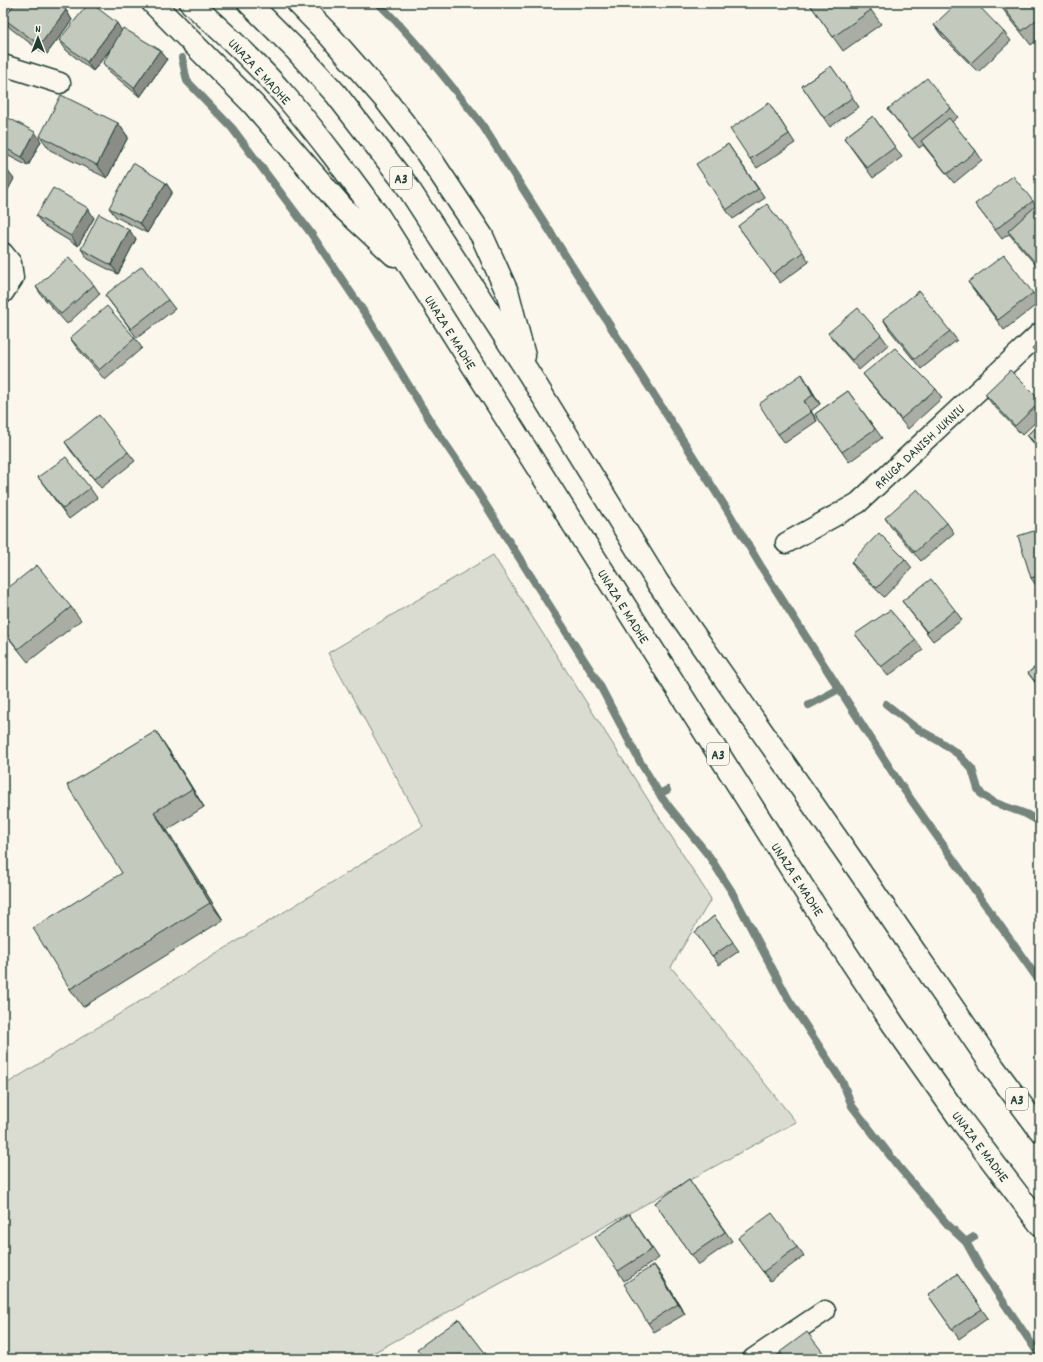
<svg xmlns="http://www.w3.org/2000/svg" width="1043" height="1362" font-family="Dekko,sans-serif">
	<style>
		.green { fill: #dbdcd1; stroke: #7d8c82 }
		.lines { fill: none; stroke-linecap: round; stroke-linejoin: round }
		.stream { stroke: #74847b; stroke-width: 8 }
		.street-casing { stroke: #1f3d34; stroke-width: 23 }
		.highway-casing { stroke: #1f3d34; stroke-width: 25 }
		.street { stroke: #fbf7ec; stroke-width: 20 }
		.highway { stroke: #fbf7ec; stroke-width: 22 }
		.wall { fill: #a9ada3; stroke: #1f3d34 }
		.shaded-wall { fill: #898d85; stroke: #1f3d34 }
		.building { fill: #c4c9be; stroke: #1f3d34 }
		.labels { text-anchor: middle; stroke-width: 3.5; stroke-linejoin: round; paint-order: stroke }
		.shield { fill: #fbf7ec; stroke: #61756b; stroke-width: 1 }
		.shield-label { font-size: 13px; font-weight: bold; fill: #1f3d34 }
		.street-label { font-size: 14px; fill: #1f3d34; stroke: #fbf7ec }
	</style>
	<rect width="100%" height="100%" fill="#fbf7ec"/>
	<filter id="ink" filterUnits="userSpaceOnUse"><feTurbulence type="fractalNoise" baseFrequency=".025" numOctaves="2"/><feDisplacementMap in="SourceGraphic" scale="8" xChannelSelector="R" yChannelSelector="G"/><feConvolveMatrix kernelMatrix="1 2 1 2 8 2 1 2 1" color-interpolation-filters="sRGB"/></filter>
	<g filter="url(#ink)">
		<!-- green -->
		<path class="green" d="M 493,555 L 711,899 L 671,967 L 796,1122 L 362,1359 L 197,1359 L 191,1353 L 178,1359 L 3,1359 L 3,1086 L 423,826 L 328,653 Z"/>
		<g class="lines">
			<!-- stream -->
			<g class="stream">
				<path d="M 378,3 C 416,40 448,82 481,123 L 726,508 L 762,568 L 900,784 L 1040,982"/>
				<path d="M 182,58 L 187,81 L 232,128 L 310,232 L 368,318 L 432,424 L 468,477 L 598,682 L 639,760 L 662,798 L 709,856 L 732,892 L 789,1000 L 843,1083 L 852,1106 L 898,1166 L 948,1225 L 966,1242 L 981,1269 L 1040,1356"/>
				<path d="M 886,704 L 916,728 L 939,741 L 958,754 L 972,769 L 978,789 L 982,795 L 993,802 L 1026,814 L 1040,822"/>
				<path d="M 809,705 L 839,689"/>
				<path d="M 659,794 L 667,790"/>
				<path d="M 966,1242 L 974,1237"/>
			</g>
			<defs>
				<g id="street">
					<path d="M 3,65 L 60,83"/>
					<path d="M 3,253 L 11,263 L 13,278 L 3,293"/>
					<path d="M 786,543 L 858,503 L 1040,333"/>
					<path d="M 753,1359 L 825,1311"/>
				</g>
				<g id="highway">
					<path d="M 153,3 L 253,104 L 342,207 L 394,255"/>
					<path d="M 191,3 C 224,33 257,63 286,97 C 319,135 349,176 379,217 L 816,908 L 893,1024 L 958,1116 L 1040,1224"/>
					<path d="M 249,3 L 297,51 L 336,94 L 405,183 L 528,372 L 658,583 L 858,869 L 994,1068 L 1040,1130"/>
					<path d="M 298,3 L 329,35 L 385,99 L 426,152 L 482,236 L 508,294 L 524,356"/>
				</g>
			</defs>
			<!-- street casing -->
			<use href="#street" class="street-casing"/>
			<!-- highway casing -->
			<use href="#highway" class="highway-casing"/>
			<!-- street -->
			<use href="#street" class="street"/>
			<!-- highway -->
			<use href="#highway" class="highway"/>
		</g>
		<!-- wall -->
		<g class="wall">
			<path d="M 809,3 L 866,3 L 881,24 L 843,51 Z"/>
			<path d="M 998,3 L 1040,3 L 1040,38 L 1031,45 Z"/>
			<path d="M 66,10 L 72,20 L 46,55 L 10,28 L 4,19 Z"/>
			<path d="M 934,25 L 1004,32 L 1011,41 L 978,72 L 941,35 Z"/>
			<path d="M 122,31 L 167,59 L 140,97 L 110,72 L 103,63 L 114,45 L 93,71 L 66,50 L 59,40 Z"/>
			<path d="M 831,66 L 859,107 L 830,127 L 802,86 Z"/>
			<path d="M 951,108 L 958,117 L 952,122 L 976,151 L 982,160 L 954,183 L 923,145 L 919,148 L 895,118 L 888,109 Z"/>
			<path d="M 775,112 L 795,143 L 757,168 L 750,159 Z"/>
			<path d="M 3,115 L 41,141 L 28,166 L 3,153 Z"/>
			<path d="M 873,116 L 902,157 L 873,178 L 844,138 Z"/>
			<path d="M 118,123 L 128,137 L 107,178 L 50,150 L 40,136 Z"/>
			<path d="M 728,144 L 765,198 L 733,219 L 726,210 Z"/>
			<path d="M 166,183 L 172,192 L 147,233 L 116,217 L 109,208 Z"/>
			<path d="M 1033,201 L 1036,206 L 1040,204 L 1040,270 L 1014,240 L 1009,234 L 1002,239 L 975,204 Z"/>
			<path d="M 36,216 L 94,218 L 78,246 L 43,225 Z"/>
			<path d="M 738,226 L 803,252 L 809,262 L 780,283 Z"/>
			<path d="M 129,230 L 136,239 L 118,274 L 88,259 L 81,249 Z"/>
			<path d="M 968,282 L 1033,293 L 1040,302 L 1004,330 Z"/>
			<path d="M 94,285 L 100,294 L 67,324 L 42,296 L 36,287 Z"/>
			<path d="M 105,295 L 168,300 L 175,309 L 137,338 Z"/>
			<path d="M 883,319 L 950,331 L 957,340 L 921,369 L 889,329 Z"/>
			<path d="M 828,333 L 881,335 L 888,345 L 859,370 L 835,342 Z"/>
			<path d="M 70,338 L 135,338 L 142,348 L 105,380 L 77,348 Z"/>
			<path d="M 802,374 L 820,404 L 811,411 L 817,421 L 785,443 L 778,434 Z"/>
			<path d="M 863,374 L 936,389 L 942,398 L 908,429 L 870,383 Z"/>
			<path d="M 848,391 L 882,438 L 849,462 L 815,414 Z"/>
			<path d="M 985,394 L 1040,400 L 1040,418 L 1022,435 L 992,404 Z"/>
			<path d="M 1040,423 L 1040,451 L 1034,444 L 1027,435 Z"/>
			<path d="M 65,442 L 128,452 L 135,461 L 101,488 L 71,451 Z"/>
			<path d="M 38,477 L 90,488 L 97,498 L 69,519 Z"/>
			<path d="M 885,518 L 947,523 L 954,533 L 921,561 L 891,527 Z"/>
			<path d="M 1040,529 L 1040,586 L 1037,587 L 1031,578 Z"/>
			<path d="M 905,559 L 912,568 L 884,597 L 857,571 L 851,562 Z"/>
			<path d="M 3,592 L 71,607 L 81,620 L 28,662 L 3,631 Z"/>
			<path d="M 902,601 L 955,610 L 962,620 L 933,641 Z"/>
			<path d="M 855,634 L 916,640 L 923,650 L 888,676 L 862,643 Z"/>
			<path d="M 1040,663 L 1040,689 L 1028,673 Z"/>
			<path d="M 168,749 L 204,807 L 167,830 L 223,920 L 83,1007 L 70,989 L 122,873 Z"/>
			<path d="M 714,916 L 739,951 L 719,965 L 695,932 Z"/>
			<path d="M 689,1179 L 732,1241 L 698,1265 L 655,1203 Z"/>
			<path d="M 629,1214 L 659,1258 L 624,1281 L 618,1271 Z"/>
			<path d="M 738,1238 L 797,1247 L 804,1256 L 770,1281 Z"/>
			<path d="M 661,1274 L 685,1314 L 654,1332 L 648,1323 Z"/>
			<path d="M 957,1274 L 988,1318 L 959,1339 L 928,1295 Z"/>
			<path d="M 459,1319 L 489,1359 L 424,1359 Z"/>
		</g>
		<!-- shaded-wall -->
		<g class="shaded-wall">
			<path d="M 3,3 L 11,3 L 3,14 Z"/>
			<path d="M 66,10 L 72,20 L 46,55 L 40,45 Z"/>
			<path d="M 117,23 L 123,33 L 93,71 L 87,62 Z"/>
			<path d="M 160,50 L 167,59 L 140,97 L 134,88 Z"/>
			<path d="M 118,123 L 128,137 L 107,178 L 97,165 Z"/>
			<path d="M 35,132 L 41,141 L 28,166 L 22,157 Z"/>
			<path d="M 7,170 L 14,179 L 3,199 L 3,178 Z"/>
			<path d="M 166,183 L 172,192 L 147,233 L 140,223 Z"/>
			<path d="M 88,208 L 94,218 L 78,246 L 71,236 Z"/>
			<path d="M 129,230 L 136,239 L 118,274 L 111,265 Z"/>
			<path d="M 802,374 L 820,404 L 813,395 Z"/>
			<path d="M 804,401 L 811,411 L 817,421 L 811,412 Z"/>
			<path d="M 156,731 L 168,749 L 204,807 L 192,789 Z"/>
			<path d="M 154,812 L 167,830 L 223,920 L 210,903 Z"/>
			<path d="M 654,1265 L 661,1274 L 685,1314 L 678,1304 Z"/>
		</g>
		<!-- building -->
		<g class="building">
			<path d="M 15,3 L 56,3 L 66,10 L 40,45 L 4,19 Z"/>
			<path d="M 89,3 L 91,3 L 117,23 L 87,62 L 59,40 Z"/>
			<path d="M 809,3 L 866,3 L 871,10 L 833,37 Z"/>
			<path d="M 957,3 L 976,3 L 1004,32 L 971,63 L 934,25 Z"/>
			<path d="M 1000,3 L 1040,3 L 1040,17 L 1022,31 Z"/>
			<path d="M 123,28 L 160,50 L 134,88 L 103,63 Z"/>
			<path d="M 831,66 L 853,97 L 824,118 L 802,86 Z"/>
			<path d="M 927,78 L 951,108 L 912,139 L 888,109 Z"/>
			<path d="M 61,95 L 118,123 L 97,165 L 40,136 Z"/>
			<path d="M 769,103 L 789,134 L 750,159 L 730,129 Z"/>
			<path d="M 3,115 L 35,132 L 22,157 L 3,147 Z"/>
			<path d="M 873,116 L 895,147 L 867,168 L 844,138 Z"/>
			<path d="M 949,118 L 976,151 L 947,174 L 921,141 Z"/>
			<path d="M 728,144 L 758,189 L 726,210 L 696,164 Z"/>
			<path d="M 133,163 L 166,183 L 140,223 L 109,208 Z"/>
			<path d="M 3,167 L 7,170 L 3,178 Z"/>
			<path d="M 1013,176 L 1033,201 L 995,230 L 975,204 Z"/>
			<path d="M 53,188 L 88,208 L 71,236 L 36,216 Z"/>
			<path d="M 1039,203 L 1040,204 L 1040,268 L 1008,231 Z"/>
			<path d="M 767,204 L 803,252 L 773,274 L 738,226 Z"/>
			<path d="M 99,214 L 129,230 L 111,265 L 81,249 Z"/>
			<path d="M 1004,255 L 1033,293 L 998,320 L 968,282 Z"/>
			<path d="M 69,257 L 94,285 L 61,314 L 36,287 Z"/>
			<path d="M 142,266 L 168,300 L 131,329 L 105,295 Z"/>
			<path d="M 919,291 L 950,331 L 915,359 L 883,319 Z"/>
			<path d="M 107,306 L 135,338 L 99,370 L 70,338 Z"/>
			<path d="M 858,308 L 881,335 L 852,360 L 828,333 Z"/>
			<path d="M 1040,341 L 1040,358 L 1032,348 Z"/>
			<path d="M 895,348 L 936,389 L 901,419 L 863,374 Z"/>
			<path d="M 1010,370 L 1040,400 L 1040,402 L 1015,426 L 985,394 Z"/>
			<path d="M 802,374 L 813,395 L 804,401 L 811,412 L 778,434 L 759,404 Z"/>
			<path d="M 848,391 L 875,429 L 842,452 L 815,414 Z"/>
			<path d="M 99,415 L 128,452 L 94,479 L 65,442 Z"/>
			<path d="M 1040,423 L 1040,448 L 1027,435 Z"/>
			<path d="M 66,457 L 90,488 L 63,509 L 38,477 Z"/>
			<path d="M 917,489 L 947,523 L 915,552 L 885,518 Z"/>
			<path d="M 1040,529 L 1040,575 L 1031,578 L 1018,536 Z"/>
			<path d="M 879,533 L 905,559 L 877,588 L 851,562 Z"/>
			<path d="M 37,565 L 71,607 L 18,649 L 3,630 L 3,592 Z"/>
			<path d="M 931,579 L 955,610 L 927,632 L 902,601 Z"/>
			<path d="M 890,610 L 916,640 L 881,667 L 855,634 Z"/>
			<path d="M 1040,663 L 1040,687 L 1028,673 Z"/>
			<path d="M 156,731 L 192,789 L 154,812 L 210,903 L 70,989 L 33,928 L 122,873 L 67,785 Z"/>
			<path d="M 714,916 L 733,942 L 712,956 L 695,932 Z"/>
			<path d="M 689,1179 L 725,1232 L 691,1255 L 655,1203 Z"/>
			<path d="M 772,1213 L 797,1247 L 763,1272 L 738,1238 Z"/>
			<path d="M 629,1214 L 652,1249 L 618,1271 L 595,1237 Z"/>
			<path d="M 654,1265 L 678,1304 L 648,1323 L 624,1284 Z"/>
			<path d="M 957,1274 L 982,1309 L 952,1329 L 928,1295 Z"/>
			<path d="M 459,1319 L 486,1354 L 479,1359 L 424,1359 L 417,1349 Z"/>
			<path d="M 807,1332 L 828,1359 L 786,1359 L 780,1352 Z"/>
		</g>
	</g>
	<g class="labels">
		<!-- shield labels -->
		<g class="shield">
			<rect x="390" y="167" width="22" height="22" rx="3"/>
			<rect x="707" y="743" width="22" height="22" rx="3"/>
			<rect x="1006" y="1088" width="22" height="22" rx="3"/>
		</g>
		<g class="shield-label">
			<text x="401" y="183">A3</text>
			<text x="718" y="759">A3</text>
			<text x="1017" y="1104">A3</text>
		</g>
		<!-- street labels -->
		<g class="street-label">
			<text transform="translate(260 71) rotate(47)" y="5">UNAZA E MADHE</text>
			<text transform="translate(451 332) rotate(58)" y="5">UNAZA E MADHE</text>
			<text transform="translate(919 446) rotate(-43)" y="5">RRUGA DANISH JUKNIU</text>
			<text transform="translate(624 606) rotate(58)" y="5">UNAZA E MADHE</text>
			<text transform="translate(798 879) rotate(57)" y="5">UNAZA E MADHE</text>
			<text transform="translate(981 1146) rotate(53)" y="5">UNAZA E MADHE</text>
		</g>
	</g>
	<!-- margin -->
	<rect width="1043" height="1362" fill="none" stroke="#fbf7ec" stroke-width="16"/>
	<rect x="8" y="8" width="1027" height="1346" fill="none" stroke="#1f3d34" stroke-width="1.5" filter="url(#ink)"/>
	<!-- north arrow -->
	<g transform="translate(38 38)" stroke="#fbf7ec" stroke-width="3" paint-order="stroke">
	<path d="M0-3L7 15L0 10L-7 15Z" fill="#1f3d34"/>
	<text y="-6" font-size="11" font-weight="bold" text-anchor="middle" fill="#1f3d34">N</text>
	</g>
</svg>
